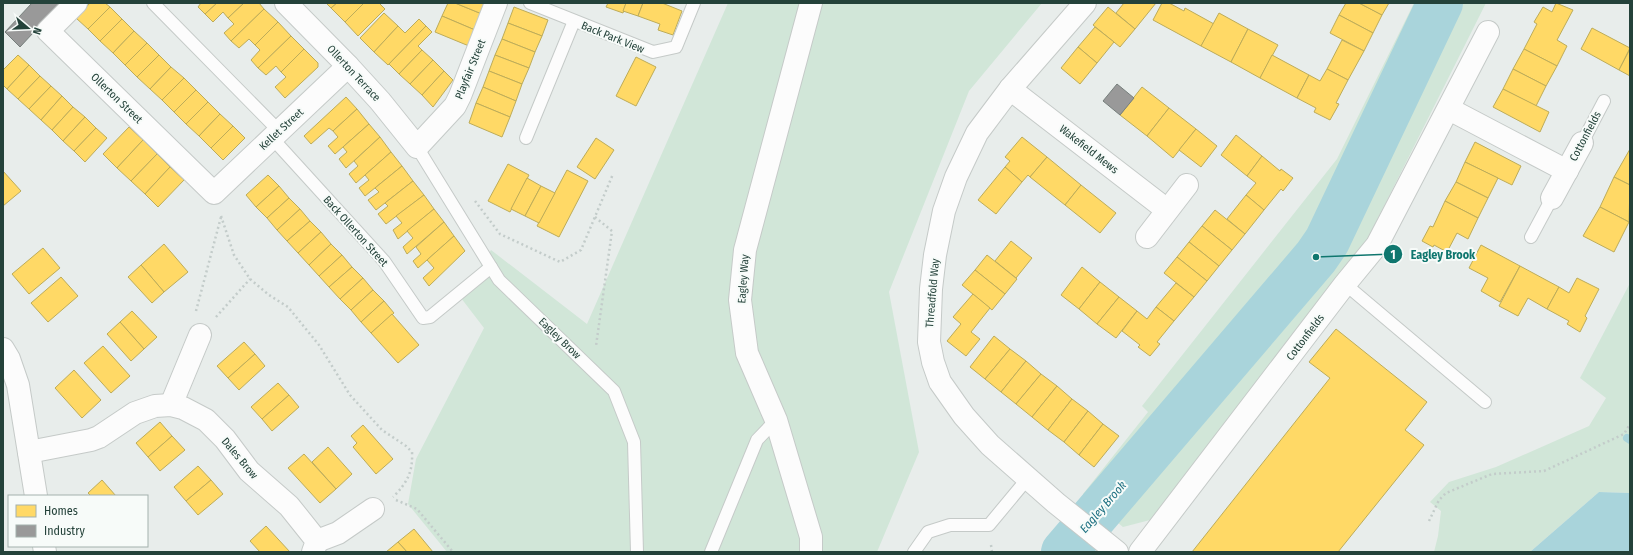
<svg xmlns="http://www.w3.org/2000/svg" width="1633" height="555" font-family="'Fira Sans Condensed',sans-serif">
	<style>
		.green { fill: #d1e6d8 }
		.water { fill: #a9d4db }
		.homes { fill: #ffd966; stroke: #bdac59 }
		.industry { fill: #999; stroke: #767f7c }
		.lines { fill: none; stroke-linecap: round; stroke-linejoin: round }
		.stream { stroke: #a9d4db; stroke-width: 8 }
		.river { stroke: #a9d4db; stroke-width: 46 }
		.lane-casing { stroke: #c5cac8; stroke-width: 14 }
		.street-casing { stroke: #c5cac8; stroke-width: 24 }
		.path { stroke: #c3ccca; stroke-width: 2.5; stroke-dasharray: 2 3; stroke-linecap: butt }
		.lane { stroke: #fcfcfc; stroke-width: 12 }
		.street { stroke: #fcfcfc; stroke-width: 22 }
		.labels { text-anchor: middle; stroke-width: 4; stroke-linejoin: round; paint-order: stroke }
		.street-label { font-size: 11px; fill: #24423a; stroke: #f7fbf9 }
		.water-label { font-size: 12px; font-style: italic; fill: #1c6f80; stroke: #f7fbf9 }
		.leader { fill: none; stroke: #0f766e; stroke-width: 1.5 }
		.callout-dot { fill: #0f766e; stroke: #f7fbf9; stroke-width: 1.5 }
		.mark-label { font-size: 12px; text-anchor: middle; font-weight: bold; fill: #fff }
		.callout-label { font-size: 12px; text-anchor: middle; font-weight: bold; fill: #0f766e; stroke: #f7fbf9; stroke-width: 4; stroke-linejoin: round; paint-order: stroke }
	</style>
	<rect width="100%" height="100%" fill="#e8edeb"/>
	<!-- green -->
	<g class="green">
		<path d="M 728,3 L 1042,3 L 969,91 L 889,292 L 919,452 L 877,552 L 447,552 L 408,504 L 416,459 L 484,328 L 461,298 L 491,250 L 587,324 Z"/>
		<path d="M 1414,3 L 1486,3 L 1368,238 L 1150,520 L 1123,527 L 1083,494 L 1148,412 L 1142,406 L 1337,159 Z"/>
		<path d="M 1630,283 L 1630,493 L 1599,492 L 1530,552 L 1434,552 L 1438,536 L 1441,511 L 1430,502 L 1449,482 L 1496,467 L 1589,426 L 1606,398 L 1580,378 Z"/>
		<path d="M 1060,528 L 1086,552 L 1048,552 Z"/>
	</g>
	<!-- water -->
	<path class="water" d="M 1599,492 L 1630,493 L 1630,552 L 1530,552 Z"/>
	<!-- homes -->
	<g class="homes">
		<path d="M 90,3 L 105,3 L 110,7 L 88,29 L 76,18 Z"/>
		<path d="M 201,3 L 217,3 L 205,14 L 198,7 Z"/>
		<path d="M 217,3 L 244,3 L 228,18 L 223,12 L 213,22 L 205,14 Z"/>
		<path d="M 244,3 L 259,3 L 264,9 L 231,41 L 224,33 L 234,24 L 228,18 Z"/>
		<path d="M 326,3 L 337,3 L 331,8 Z"/>
		<path d="M 337,3 L 364,3 L 345,22 L 331,8 Z"/>
		<path d="M 364,3 L 379,3 L 385,9 L 358,36 L 345,22 Z"/>
		<path d="M 448,3 L 455,3 L 482,14 L 475,30 L 442,16 Z"/>
		<path d="M 455,3 L 487,3 L 482,14 Z"/>
		<path d="M 608,3 L 626,3 L 623,13 L 606,7 Z"/>
		<path d="M 626,3 L 643,3 L 638,16 L 623,11 Z"/>
		<path d="M 643,3 L 662,3 L 682,11 L 673,35 L 658,30 L 660,24 L 638,16 Z"/>
		<path d="M 1124,3 L 1156,3 L 1135,29 L 1116,13 Z"/>
		<path d="M 1162,3 L 1169,3 L 1184,11 L 1185,8 L 1214,24 L 1201,46 L 1153,20 Z"/>
		<path d="M 1346,3 L 1359,3 L 1382,15 L 1373,33 L 1339,15 Z"/>
		<path d="M 1359,3 L 1389,3 L 1382,15 Z"/>
		<path d="M 1556,3 L 1573,10 L 1557,40 L 1567,46 L 1557,66 L 1524,49 L 1537,24 L 1534,22 L 1543,7 L 1552,12 Z"/>
		<path d="M 110,7 L 122,19 L 100,41 L 88,29 Z"/>
		<path d="M 514,7 L 548,20 L 542,36 L 508,23 Z"/>
		<path d="M 1108,7 L 1135,29 L 1120,47 L 1093,25 Z"/>
		<path d="M 264,9 L 278,22 L 255,45 L 249,39 L 239,48 L 231,41 Z"/>
		<path d="M 384,13 L 398,26 L 374,52 L 360,38 Z"/>
		<path d="M 1219,13 L 1248,29 L 1231,62 L 1201,46 Z"/>
		<path d="M 1339,15 L 1373,33 L 1364,51 L 1330,33 Z"/>
		<path d="M 442,16 L 475,30 L 469,46 L 435,32 Z"/>
		<path d="M 122,19 L 134,31 L 113,53 L 100,41 Z"/>
		<path d="M 419,19 L 426,26 L 388,65 L 374,52 L 398,26 L 405,33 Z"/>
		<path d="M 278,22 L 291,36 L 258,68 L 251,60 L 260,50 L 255,45 Z"/>
		<path d="M 508,23 L 542,36 L 535,52 L 502,39 Z"/>
		<path d="M 426,26 L 432,32 L 418,46 L 422,50 L 399,74 L 389,64 Z"/>
		<path d="M 1095,27 L 1114,42 L 1097,63 L 1078,47 Z"/>
		<path d="M 1592,28 L 1630,48 L 1619,70 L 1581,49 Z"/>
		<path d="M 1248,29 L 1278,45 L 1260,78 L 1231,62 Z"/>
		<path d="M 134,31 L 147,43 L 125,65 L 113,53 Z"/>
		<path d="M 291,36 L 304,49 L 281,72 L 276,66 L 266,75 L 258,68 Z"/>
		<path d="M 502,39 L 535,52 L 529,68 L 495,55 Z"/>
		<path d="M 1342,40 L 1364,51 L 1348,80 L 1327,69 Z"/>
		<path d="M 147,43 L 159,55 L 137,77 L 125,65 Z"/>
		<path d="M 1078,47 L 1097,63 L 1080,84 L 1061,68 Z"/>
		<path d="M 304,49 L 318,63 L 318,67 L 285,98 L 275,87 L 286,77 L 281,72 Z"/>
		<path d="M 1524,49 L 1557,66 L 1546,86 L 1513,69 Z"/>
		<path d="M 1630,49 L 1630,76 L 1619,70 Z"/>
		<path d="M 422,50 L 433,60 L 410,84 L 399,74 Z"/>
		<path d="M 18,55 L 29,65 L 7,89 L 3,85 L 3,70 Z"/>
		<path d="M 159,55 L 171,67 L 150,89 L 137,77 Z"/>
		<path d="M 495,55 L 529,68 L 522,84 L 489,71 Z"/>
		<path d="M 1272,55 L 1309,75 L 1297,98 L 1260,78 Z"/>
		<path d="M 636,57 L 656,67 L 636,106 L 616,96 Z"/>
		<path d="M 433,60 L 444,71 L 422,95 L 410,84 Z"/>
		<path d="M 29,65 L 40,76 L 18,99 L 7,89 Z"/>
		<path d="M 171,67 L 184,78 L 162,100 L 150,89 Z"/>
		<path d="M 1327,69 L 1348,80 L 1336,103 L 1339,104 L 1330,120 L 1314,112 L 1316,108 L 1297,98 L 1309,75 L 1320,81 Z"/>
		<path d="M 1513,69 L 1546,86 L 1536,106 L 1503,89 Z"/>
		<path d="M 444,71 L 453,80 L 433,107 L 422,95 Z"/>
		<path d="M 489,71 L 522,84 L 516,101 L 483,87 Z"/>
		<path d="M 40,76 L 51,86 L 29,109 L 18,99 Z"/>
		<path d="M 184,78 L 196,90 L 174,112 L 162,100 Z"/>
		<path d="M 51,86 L 62,96 L 41,120 L 29,109 Z"/>
		<path d="M 483,87 L 516,101 L 510,117 L 476,103 Z"/>
		<path d="M 1142,87 L 1169,108 L 1147,136 L 1120,115 Z"/>
		<path d="M 1503,89 L 1549,112 L 1540,132 L 1493,107 Z"/>
		<path d="M 196,90 L 208,102 L 186,124 L 174,112 Z"/>
		<path d="M 62,96 L 73,107 L 52,130 L 41,120 Z"/>
		<path d="M 346,97 L 357,109 L 333,131 L 329,128 L 311,144 L 304,136 Z"/>
		<path d="M 208,102 L 220,114 L 199,136 L 186,124 Z"/>
		<path d="M 476,103 L 510,117 L 502,137 L 469,123 Z"/>
		<path d="M 73,107 L 85,117 L 63,141 L 52,130 Z"/>
		<path d="M 1169,108 L 1196,129 L 1173,158 L 1147,136 Z"/>
		<path d="M 357,109 L 369,124 L 335,154 L 328,146 L 338,137 L 333,131 Z"/>
		<path d="M 220,114 L 233,126 L 211,148 L 199,136 Z"/>
		<path d="M 85,117 L 96,128 L 74,151 L 63,141 Z"/>
		<path d="M 369,124 L 380,137 L 346,168 L 339,159 L 347,152 L 343,147 Z"/>
		<path d="M 233,126 L 245,138 L 223,160 L 211,148 Z"/>
		<path d="M 129,127 L 143,140 L 117,168 L 103,154 Z"/>
		<path d="M 96,128 L 107,138 L 85,162 L 74,151 Z"/>
		<path d="M 1196,129 L 1217,146 L 1201,167 L 1179,150 Z"/>
		<path d="M 1236,135 L 1262,156 L 1247,176 L 1221,155 Z"/>
		<path d="M 380,137 L 391,152 L 356,183 L 349,174 L 358,166 L 354,161 Z"/>
		<path d="M 1022,137 L 1047,157 L 1030,177 L 1028,175 L 1022,182 L 1005,167 L 1010,161 L 1005,157 Z"/>
		<path d="M 596,138 L 614,150 L 595,179 L 577,167 Z"/>
		<path d="M 143,140 L 157,154 L 131,181 L 117,168 Z"/>
		<path d="M 1475,142 L 1521,166 L 1512,185 L 1465,162 Z"/>
		<path d="M 1630,149 L 1630,185 L 1614,177 Z"/>
		<path d="M 391,152 L 402,166 L 365,196 L 359,188 L 369,180 L 365,175 Z"/>
		<path d="M 157,154 L 170,167 L 145,194 L 131,181 Z"/>
		<path d="M 1262,156 L 1280,171 L 1281,169 L 1293,178 L 1283,191 L 1281,189 L 1264,210 L 1246,195 L 1256,183 L 1247,176 Z"/>
		<path d="M 1047,157 L 1081,185 L 1065,205 L 1030,177 Z"/>
		<path d="M 1465,162 L 1498,178 L 1488,198 L 1456,182 Z"/>
		<path d="M 508,164 L 529,175 L 510,212 L 488,201 Z"/>
		<path d="M 402,166 L 413,181 L 376,210 L 368,200 L 379,192 L 375,188 Z"/>
		<path d="M 170,167 L 184,180 L 158,207 L 145,194 Z"/>
		<path d="M 1005,167 L 1022,182 L 996,214 L 978,200 Z"/>
		<path d="M 567,170 L 588,181 L 559,237 L 537,226 Z"/>
		<path d="M 3,171 L 21,191 L 3,206 Z"/>
		<path d="M 268,175 L 279,186 L 256,207 L 246,195 Z"/>
		<path d="M 1614,177 L 1630,185 L 1629,222 L 1600,207 Z"/>
		<path d="M 527,178 L 541,186 L 525,216 L 511,209 Z"/>
		<path d="M 413,181 L 424,195 L 386,224 L 378,214 L 388,206 L 385,203 Z"/>
		<path d="M 1456,182 L 1488,198 L 1478,218 L 1445,201 Z"/>
		<path d="M 1081,185 L 1116,213 L 1100,233 L 1065,205 Z"/>
		<path d="M 279,186 L 289,198 L 267,218 L 256,207 Z"/>
		<path d="M 541,186 L 555,193 L 539,223 L 525,216 Z"/>
		<path d="M 424,195 L 434,209 L 398,239 L 393,230 L 402,223 L 396,216 Z"/>
		<path d="M 1246,195 L 1264,210 L 1245,234 L 1227,219 Z"/>
		<path d="M 289,198 L 300,209 L 277,230 L 267,218 Z"/>
		<path d="M 1445,201 L 1478,218 L 1468,239 L 1457,233 L 1447,252 L 1434,245 L 1433,247 L 1422,241 L 1430,226 L 1433,227 Z"/>
		<path d="M 1600,207 L 1629,222 L 1614,252 L 1583,236 Z"/>
		<path d="M 300,209 L 310,221 L 287,241 L 277,230 Z"/>
		<path d="M 434,209 L 444,222 L 407,254 L 403,247 L 413,238 L 407,231 Z"/>
		<path d="M 1215,210 L 1245,234 L 1232,250 L 1202,226 Z"/>
		<path d="M 310,221 L 321,232 L 298,253 L 287,241 Z"/>
		<path d="M 444,222 L 454,236 L 418,268 L 413,261 L 421,254 L 416,247 Z"/>
		<path d="M 1202,226 L 1232,250 L 1219,266 L 1189,242 Z"/>
		<path d="M 321,232 L 331,244 L 309,265 L 298,253 Z"/>
		<path d="M 454,236 L 465,251 L 429,286 L 423,278 L 434,268 L 427,260 Z"/>
		<path d="M 1011,241 L 1032,258 L 1016,278 L 995,261 Z"/>
		<path d="M 1189,242 L 1219,266 L 1207,281 L 1177,257 Z"/>
		<path d="M 164,244 L 188,272 L 164,292 L 141,265 Z"/>
		<path d="M 331,244 L 342,255 L 319,276 L 309,265 Z"/>
		<path d="M 1481,245 L 1520,266 L 1500,302 L 1481,291 L 1488,278 L 1469,268 Z"/>
		<path d="M 43,248 L 60,268 L 29,294 L 12,274 Z"/>
		<path d="M 342,255 L 352,267 L 329,287 L 319,276 Z"/>
		<path d="M 987,255 L 1017,279 L 1005,294 L 975,270 Z"/>
		<path d="M 1177,257 L 1207,281 L 1194,297 L 1164,273 Z"/>
		<path d="M 141,265 L 164,292 L 152,303 L 128,277 Z"/>
		<path d="M 1520,266 L 1559,287 L 1547,309 L 1528,298 L 1518,316 L 1499,306 Z"/>
		<path d="M 352,267 L 363,278 L 340,299 L 329,287 Z"/>
		<path d="M 1082,267 L 1100,282 L 1079,309 L 1061,295 Z"/>
		<path d="M 975,270 L 1005,294 L 992,310 L 962,285 Z"/>
		<path d="M 61,277 L 78,296 L 48,322 L 31,303 Z"/>
		<path d="M 363,278 L 373,290 L 351,310 L 340,299 Z"/>
		<path d="M 1577,278 L 1599,289 L 1585,316 L 1587,318 L 1580,332 L 1567,324 L 1569,321 L 1547,309 L 1559,287 L 1569,293 Z"/>
		<path d="M 1100,282 L 1119,297 L 1097,324 L 1079,309 Z"/>
		<path d="M 1176,283 L 1194,297 L 1174,321 L 1156,307 Z"/>
		<path d="M 373,290 L 384,301 L 361,322 L 351,310 Z"/>
		<path d="M 973,294 L 990,308 L 971,332 L 980,339 L 966,356 L 947,341 L 961,324 L 953,317 Z"/>
		<path d="M 1119,297 L 1137,311 L 1116,338 L 1097,324 Z"/>
		<path d="M 384,301 L 394,313 L 371,333 L 361,322 Z"/>
		<path d="M 1156,307 L 1174,321 L 1157,342 L 1160,344 L 1150,356 L 1138,347 L 1140,345 L 1122,331 L 1137,311 L 1147,319 Z"/>
		<path d="M 132,311 L 157,337 L 144,349 L 120,322 Z"/>
		<path d="M 392,314 L 419,345 L 398,363 L 371,333 Z"/>
		<path d="M 120,322 L 144,349 L 131,361 L 107,334 Z"/>
		<path d="M 1336,329 L 1427,402 L 1405,430 L 1424,445 L 1338,552 L 1192,552 L 1330,378 L 1309,362 Z"/>
		<path d="M 994,336 L 1010,349 L 985,379 L 970,367 Z"/>
		<path d="M 244,342 L 255,354 L 228,378 L 217,366 Z"/>
		<path d="M 103,346 L 130,376 L 111,393 L 84,363 Z"/>
		<path d="M 1010,349 L 1026,361 L 1001,392 L 985,379 Z"/>
		<path d="M 255,354 L 265,366 L 239,390 L 228,378 Z"/>
		<path d="M 1026,361 L 1041,374 L 1016,404 L 1001,392 Z"/>
		<path d="M 74,370 L 101,400 L 82,418 L 55,388 Z"/>
		<path d="M 1041,374 L 1057,386 L 1032,417 L 1016,404 Z"/>
		<path d="M 278,383 L 289,395 L 262,419 L 251,407 Z"/>
		<path d="M 1057,386 L 1072,399 L 1048,430 L 1032,417 Z"/>
		<path d="M 289,395 L 299,407 L 272,431 L 262,419 Z"/>
		<path d="M 1072,399 L 1088,411 L 1064,442 L 1048,430 Z"/>
		<path d="M 1088,411 L 1103,424 L 1079,455 L 1064,442 Z"/>
		<path d="M 160,422 L 172,436 L 148,457 L 136,443 Z"/>
		<path d="M 1103,424 L 1119,436 L 1094,467 L 1079,455 Z"/>
		<path d="M 363,425 L 393,459 L 376,474 L 353,447 L 357,443 L 351,436 Z"/>
		<path d="M 172,436 L 185,450 L 160,471 L 148,457 Z"/>
		<path d="M 328,447 L 352,474 L 336,489 L 312,462 Z"/>
		<path d="M 304,454 L 336,489 L 320,503 L 288,468 Z"/>
		<path d="M 198,466 L 211,480 L 186,501 L 174,487 Z"/>
		<path d="M 102,480 L 116,496 L 91,496 L 88,493 Z"/>
		<path d="M 211,480 L 223,494 L 198,515 L 186,501 Z"/>
		<path d="M 266,526 L 290,552 L 260,552 L 250,541 Z"/>
		<path d="M 414,529 L 433,552 L 407,552 L 398,542 Z"/>
		<path d="M 398,542 L 407,552 L 386,552 Z"/>
	</g>
	<!-- industry -->
	<g class="industry">
		<path d="M 32,3 L 57,3 L 59,5 L 20,47 L 5,32 Z"/>
		<path d="M 1117,84 L 1134,98 L 1120,115 L 1103,101 Z"/>
	</g>
	<g class="lines">
		<!-- stream -->
		<path class="stream" d="M 1627,438 L 1630,440"/>
		<!-- river -->
		<path class="river" d="M 1064,552 L 1316,257 L 1327,241 L 1440,3"/>
		<defs>
			<g id="lane">
				<path d="M 153,3 L 279,131"/>
				<path d="M 530,3 L 653,52 L 676,47 L 694,3"/>
				<path d="M 272,138 L 384,261 L 423,318 L 430,317 L 491,267"/>
				<path d="M 526,138 L 574,21"/>
				<path d="M 1582,143 L 1604,101"/>
				<path d="M 417,147 L 499,280 L 614,391 L 634,442 L 637,552"/>
				<path d="M 1531,237 L 1552,198"/>
				<path d="M 1345,284 L 1485,402"/>
				<path d="M 711,552 L 757,440 L 776,420"/>
				<path d="M 914,552 L 928,532 L 950,525 L 989,525 L 1028,478"/>
			</g>
			<g id="street">
				<path d="M 76,3 L 48,31 L 214,193 L 348,66"/>
				<path d="M 286,3 L 348,66 L 380,101 L 417,147 L 455,106 L 460,96 L 496,3"/>
				<path d="M 811,3 L 745,250 L 740,300 L 747,353 L 776,420 L 811,537 L 811,552"/>
				<path d="M 1085,3 L 1010,89 L 977,133 L 956,177 L 944,211 L 935,255 L 931,289 L 929,342 L 933,362 L 940,382 L 964,416 L 990,445 L 1056,503 L 1117,552"/>
				<path d="M 1010,89 L 1167,210"/>
				<path d="M 1449,109 L 1567,171"/>
				<path d="M 1552,198 L 1582,143"/>
				<path d="M 1147,237 L 1187,185"/>
				<path d="M 3,349 L 9,359 L 18,385 L 36,496"/>
				<path d="M 171,405 L 200,335"/>
				<path d="M 29,452 L 91,440 L 99,437 L 135,413 L 155,406 L 171,405 L 183,408 L 206,420 L 225,439 L 249,471 L 289,506 L 317,541 L 313,552"/>
				<path d="M 317,541 L 338,533 L 373,509"/>
				<path d="M 44,546 L 45,552"/>
				<path d="M 1140,552 L 1345,284 L 1377,245 L 1488,32"/>
			</g>
		</defs>
		<!-- lane casing -->
		<use href="#lane" class="lane-casing"/>
		<!-- street casing -->
		<use href="#street" class="street-casing"/>
		<!-- path -->
		<g class="path">
			<path d="M 475,201 L 500,234 L 560,262 L 581,250 L 613,174"/>
			<path d="M 221,216 L 234,255 L 250,279 L 269,295 L 288,307 L 319,345 L 350,395 L 382,430 L 406,446 L 412,452 C 413,472 407,483 393,497"/>
			<path d="M 595,217 L 612,231 L 596,346"/>
			<path d="M 196,311 L 221,217"/>
			<path d="M 216,317 L 250,279"/>
			<path d="M 396,500 L 417,509 L 453,552"/>
			<path d="M 1429,521 L 1439,500 L 1446,493 L 1492,474 L 1544,471 L 1624,434 L 1630,424"/>
			<path d="M 991,545 L 992,552"/>
		</g>
		<!-- lane -->
		<use href="#lane" class="lane"/>
		<!-- street -->
		<use href="#street" class="street"/>
	</g>
	<g class="labels">
		<!-- street labels -->
		<g class="street-label">
			<text transform="translate(613 37) rotate(22)" y="4">Back Park View</text>
			<text transform="translate(470 69) rotate(-68)" y="4">Playfair Street</text>
			<text transform="translate(354 73) rotate(47)" y="4">Ollerton Terrace</text>
			<text transform="translate(117 98) rotate(44)" y="4">Ollerton Street</text>
			<text transform="translate(281 129) rotate(-43)" y="4">Kellet Street</text>
			<text transform="translate(1585 136) rotate(-62)" y="4">Cottonfields</text>
			<text transform="translate(1089 149) rotate(38)" y="4">Wakefield Mews</text>
			<text transform="translate(356 231) rotate(48)" y="4">Back Ollerton Street</text>
			<text transform="translate(743 279) rotate(-86)" y="4">Eagley Way</text>
			<text transform="translate(932 293) rotate(-85)" y="4">Threadfold Way</text>
			<text transform="translate(1305 337) rotate(-53)" y="4">Cottonfields</text>
			<text transform="translate(560 338) rotate(44)" y="4">Eagley Brow</text>
			<text transform="translate(240 458) rotate(50)" y="4">Dales Brow</text>
		</g>
		<!-- water labels -->
		<g class="water-label">
			<text transform="translate(1103 507) rotate(-49)" y="4">Eagley Brook</text>
		</g>
	</g>
	<!-- callouts -->
	<path class="leader" d="M1316 257L1393 254"/>
	<g class="callout-dot">
		<circle cx="1316" cy="257" r="4"/>
		<circle cx="1393" cy="254" r="10"/>
	</g>
	<g class="mark-label">
		<text x="1393" y="259">1</text>
	</g>
	<g class="callout-label">
		<text x="1443" y="259">Eagley Brook</text>
	</g>
	<!-- border -->
	<rect width="1633" height="555" fill="none" stroke="#24423a" stroke-width="8"/>
	<!-- legend -->
	<rect x="8" y="495" width="140" height="52" fill="#f7fbf9" stroke="#a3b1ad"/>
	<rect x="16" y="505" width="20" height="12" fill="#ffd966" stroke="#a3b1ad"/>
	<text x="44" y="515" font-size="12" fill="#24423a">Homes</text>
	<rect x="16" y="525" width="20" height="12" fill="#999999" stroke="#a3b1ad"/>
	<text x="44" y="535" font-size="12" fill="#24423a">Industry</text>
	<!-- north arrow -->
	<g transform="translate(28 28) rotate(109)" stroke="#f7fbf9" stroke-width="3" paint-order="stroke">
	<path d="M0-3L7 15L0 10L-7 15Z" fill="#24423a"/>
	<text y="-6" font-size="11" font-weight="bold" text-anchor="middle" fill="#24423a">N</text>
	</g>
</svg>
